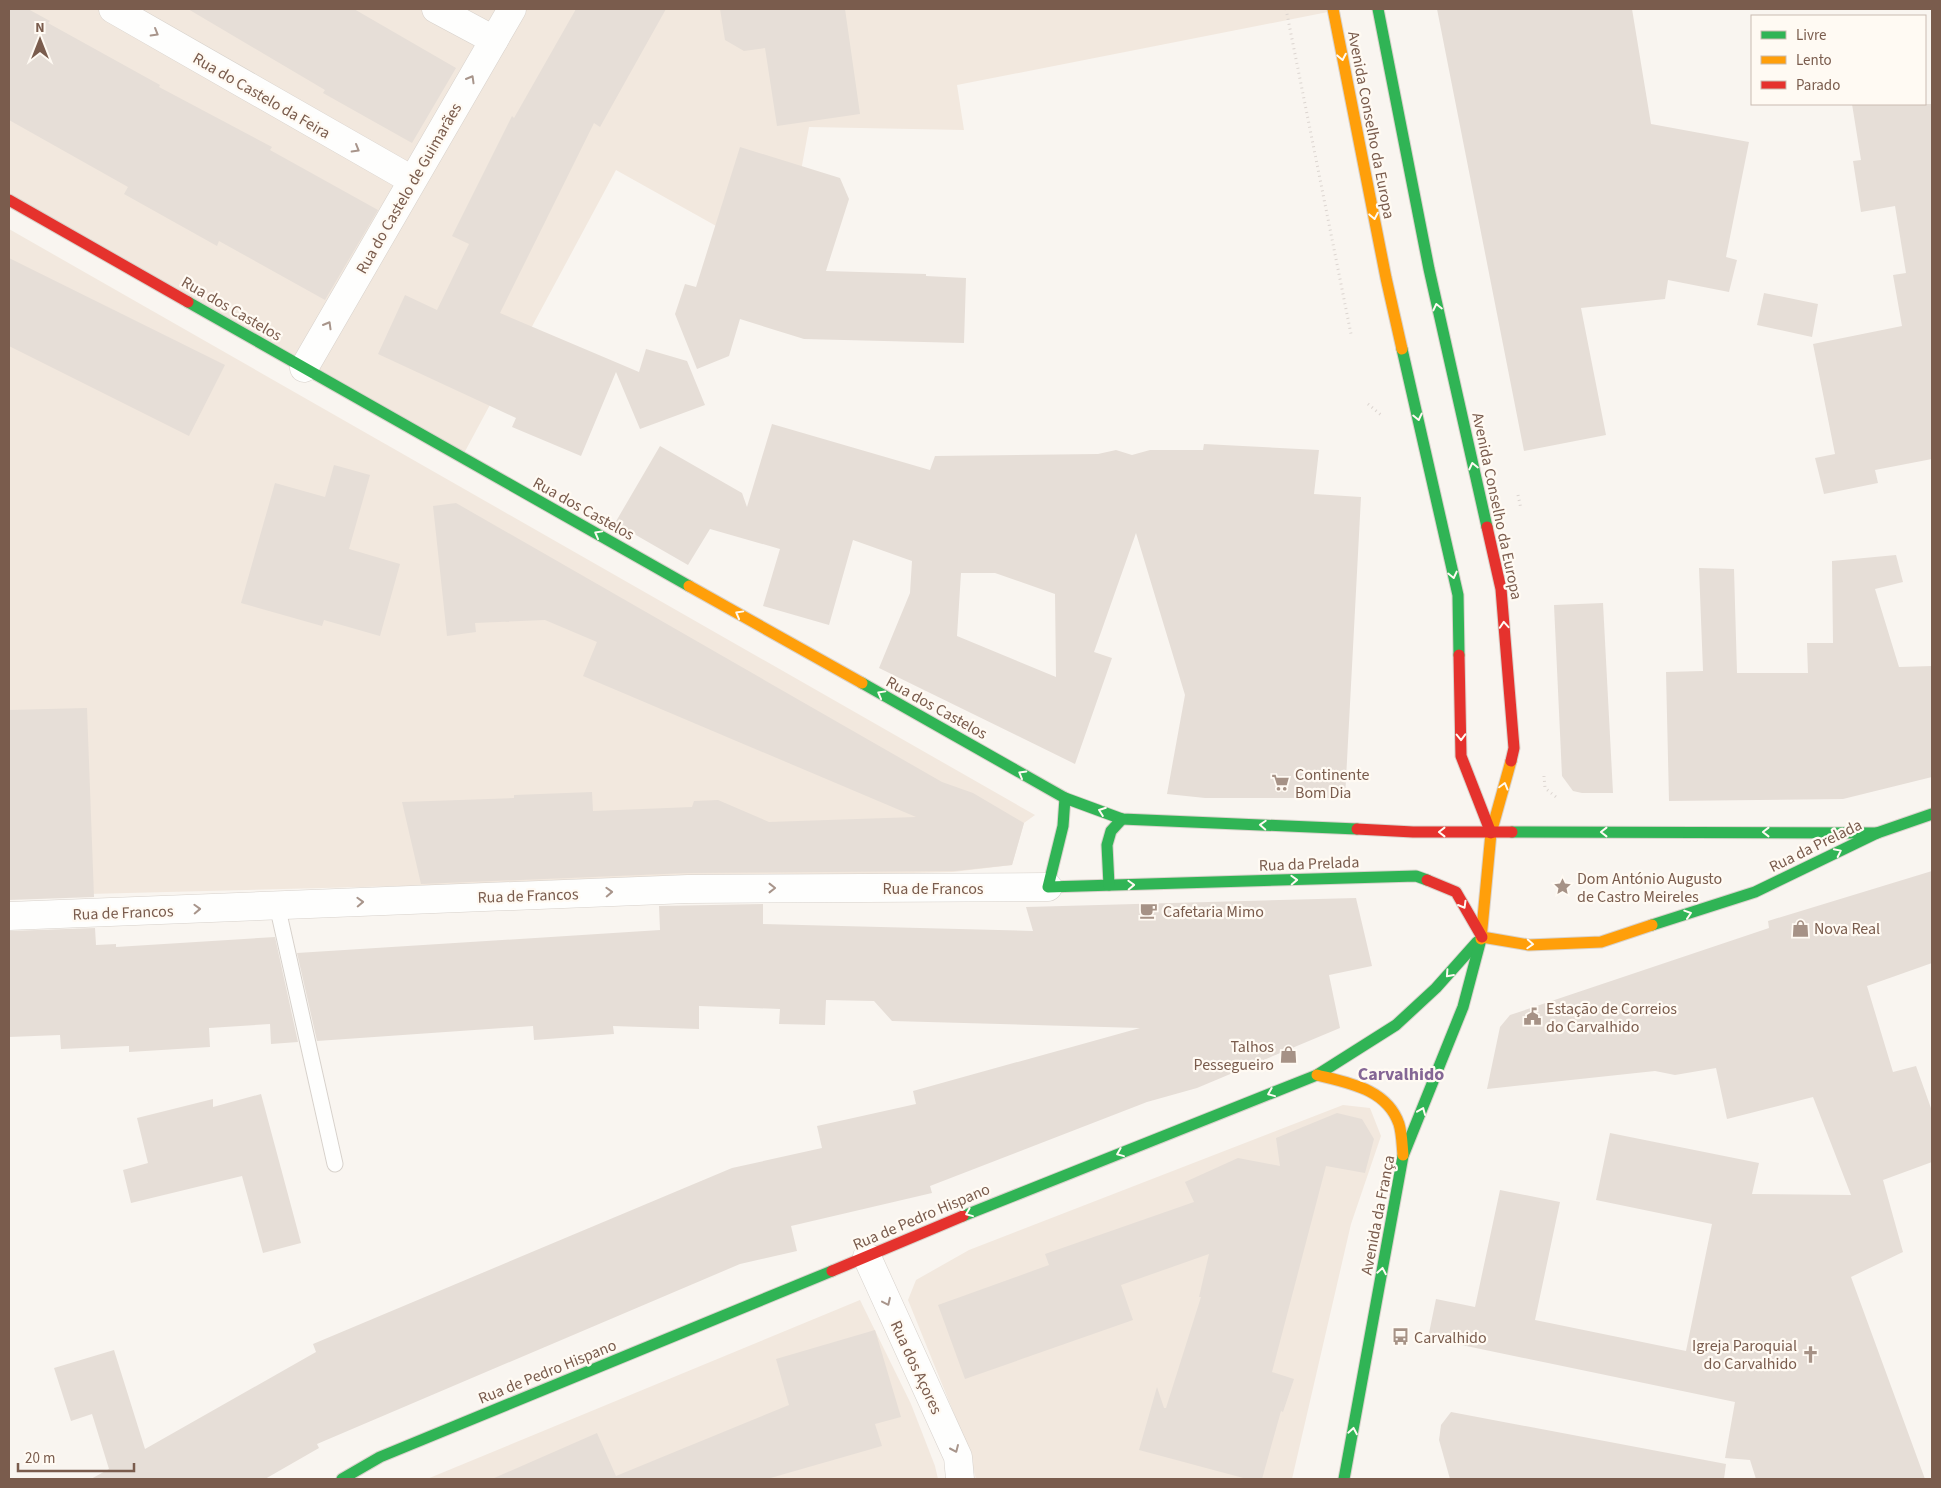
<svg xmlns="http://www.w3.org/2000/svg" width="1941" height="1488" font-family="'Source Sans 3',sans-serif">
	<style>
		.residential { fill: #f2e8de }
		.building { fill: #e6ded7; fill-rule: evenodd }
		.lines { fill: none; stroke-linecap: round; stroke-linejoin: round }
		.lane-casing { stroke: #d7d1cb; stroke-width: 17 }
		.street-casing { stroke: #d7d1cb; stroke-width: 29 }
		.fast-casing { stroke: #d9d2cb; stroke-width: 13 }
		.slow-casing { stroke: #d9d2cb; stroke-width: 13 }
		.jam-casing { stroke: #d9d2cb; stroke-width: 13 }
		.path { stroke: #dcd5d0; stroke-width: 3; stroke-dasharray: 1 4; stroke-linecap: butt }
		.lane { stroke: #fefefd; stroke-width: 15 }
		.street { stroke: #fefefd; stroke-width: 28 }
		.fast { stroke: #30b455; stroke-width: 11 }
		.slow { stroke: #ff9f0a; stroke-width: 11 }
		.jam { stroke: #e5322d; stroke-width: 11 }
		.oneway { stroke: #a8958b }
		.oneway2 { stroke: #fffaf3 }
		.labels { text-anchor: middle; stroke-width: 4.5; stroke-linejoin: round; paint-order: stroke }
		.street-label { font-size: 16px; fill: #7a5c4d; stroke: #fffaf3 }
		.poi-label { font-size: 16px; fill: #7a5c4d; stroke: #fffaf3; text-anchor: start }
		.neighbourhood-label { font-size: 18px; font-weight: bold; fill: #846695; stroke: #fffaf3 }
	</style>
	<rect width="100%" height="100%" fill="#f9f5f0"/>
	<!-- residential -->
	<g class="residential">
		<path d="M 9,9 L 1333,9 L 1333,11 L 957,85 L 964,130 L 809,127 L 784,264 L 616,170 L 462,457 L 9,200 Z"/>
		<path d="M 9,229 L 1035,815 L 1024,823 L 1012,865 L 953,872 L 9,896 Z"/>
		<path d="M 1343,1105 L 1370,1108 L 1381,1136 L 1351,1224 L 1292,1479 L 976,1479 L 963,1436 L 908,1300 L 916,1280 L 969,1250 Z"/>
		<path d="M 860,1300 L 911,1404 L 935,1466 L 938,1479 L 427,1479 Z"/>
	</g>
	<!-- building -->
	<g class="building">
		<path d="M 9,9 L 28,9 L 50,21 L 48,23 L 160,85 L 159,87 L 272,147 L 270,150 L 378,210 L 325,300 L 219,241 L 217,246 L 124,194 L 128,187 L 9,120 Z"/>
		<path d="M 188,9 L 354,9 L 456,68 L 412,143 L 323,93 L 325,90 Z"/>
		<path d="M 576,9 L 666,9 L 600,127 L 594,123 L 500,313 L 639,372 L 646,349 L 687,361 L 705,405 L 640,429 L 616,372 L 581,456 L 512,427 L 516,418 L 378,354 L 405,295 L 437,310 L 469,244 L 452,236 L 512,116 L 514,118 Z"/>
		<path d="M 720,9 L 845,9 L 860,114 L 777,126 L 765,48 L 744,51 L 725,40 Z"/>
		<path d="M 1437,9 L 1632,9 L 1651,124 L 1749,142 L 1726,257 L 1737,260 L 1729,292 L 1668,280 L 1665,299 L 1581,308 L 1606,435 L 1524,451 Z"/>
		<path d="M 1852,104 L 1932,104 L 1932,459 L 1875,470 L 1878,483 L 1824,494 L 1815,458 L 1835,454 L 1813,344 L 1902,326 L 1893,275 L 1906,273 L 1895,206 L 1861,212 L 1853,161 L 1861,160 Z"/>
		<path d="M 740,147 L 840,178 L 849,199 L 826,271 L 926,274 L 926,276 L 966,278 L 964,343 L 804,339 L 740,319 L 729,356 L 697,369 L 675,314 L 685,284 L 696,287 Z"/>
		<path d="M 9,258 L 225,365 L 189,436 L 9,346 Z"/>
		<path d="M 1764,293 L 1818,304 L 1812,337 L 1757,325 Z"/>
		<path d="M 772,424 L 930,470 L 935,456 L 1098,454 L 1116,450 L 1132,455 L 1150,450 L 1203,450 L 1204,444 L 1319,450 L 1314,494 L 1361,497 L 1345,798 L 1205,798 L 1167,794 L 1185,695 L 1136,533 L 1094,652 L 1112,658 L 1075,764 L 879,668 L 910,593 L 912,561 L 853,540 L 829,625 L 763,606 L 780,549 L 710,529 L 688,565 L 615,523 L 660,446 L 742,493 L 747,507 ZM 961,573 L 995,573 L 1055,594 L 1056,677 L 957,636 Z"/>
		<path d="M 334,465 L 370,475 L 349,549 L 400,564 L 380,636 L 324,620 L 322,626 L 241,603 L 275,483 L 325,497 Z"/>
		<path d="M 456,503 L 942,782 L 973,793 L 1024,823 L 1012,865 L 955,871 L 688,873 L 421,884 L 402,802 L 514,798 L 514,795 L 592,792 L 593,811 L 692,807 L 694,801 L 718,800 L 769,822 L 916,817 L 583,676 L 597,642 L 545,620 L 475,623 L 476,632 L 447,636 L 433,506 Z"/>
		<path d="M 1896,555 L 1903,582 L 1875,589 L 1899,667 L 1932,666 L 1932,777 L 1843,799 L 1669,801 L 1666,672 L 1703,671 L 1699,568 L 1734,569 L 1737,673 L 1808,673 L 1807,643 L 1833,643 L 1832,561 Z"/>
		<path d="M 1603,603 L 1613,793 L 1582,793 L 1573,791 L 1562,776 L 1554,605 Z"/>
		<path d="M 87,708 L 94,897 L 9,900 L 9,710 Z"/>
		<path d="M 1932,871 L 1932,963 L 1867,986 L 1893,1072 L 1916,1066 L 1932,1111 L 1932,1162 L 1883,1180 L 1903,1252 L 1851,1277 L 1925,1479 L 1756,1479 L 1750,1460 L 1725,1458 L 1735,1402 L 1428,1338 L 1436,1299 L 1475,1307 L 1500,1190 L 1560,1202 L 1535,1320 L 1686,1351 L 1712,1224 L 1596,1200 L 1610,1133 L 1759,1163 L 1752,1194 L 1851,1195 L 1813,1097 L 1727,1119 L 1716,1068 L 1675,1075 L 1655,1071 L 1487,1089 L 1500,1027 L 1510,1015 L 1769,928 L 1768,921 Z"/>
		<path d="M 1356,898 L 1372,966 L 1329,975 L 1340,1028 L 1197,1088 L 1147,1102 L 930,1186 L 932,1193 L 791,1226 L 797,1251 L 740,1264 L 317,1444 L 319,1448 L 265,1479 L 91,1479 L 109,1469 L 92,1414 L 71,1421 L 54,1368 L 114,1350 L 145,1449 L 316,1352 L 313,1344 L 732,1168 L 822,1148 L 817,1126 L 916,1104 L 913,1091 L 1140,1028 L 892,1021 L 874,1001 L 826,1000 L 825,1025 L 779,1024 L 780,1009 L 699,1006 L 699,1029 L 613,1026 L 614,1034 L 534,1040 L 533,1026 L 317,1041 L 297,953 L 660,930 L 659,906 L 763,904 L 763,924 L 1033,931 L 1026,907 Z"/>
		<path d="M 95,928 L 96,945 L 116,944 L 116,947 L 275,937 L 298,1042 L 271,1044 L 270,1024 L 209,1028 L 210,1047 L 129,1052 L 129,1046 L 61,1049 L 60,1035 L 9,1037 L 9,931 Z"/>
		<path d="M 261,1094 L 301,1243 L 263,1253 L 242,1176 L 131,1203 L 123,1170 L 148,1163 L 137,1118 L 213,1099 L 213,1107 Z"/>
		<path d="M 1337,1113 L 1362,1119 L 1374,1139 L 1365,1173 L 1326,1166 L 1272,1372 L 1294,1379 L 1283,1412 L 1281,1411 L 1262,1479 L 1247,1479 L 1139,1450 L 1157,1387 L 1164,1408 L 1166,1408 L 1201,1297 L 1199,1297 L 1209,1254 L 1121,1285 L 1133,1320 L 965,1379 L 938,1305 L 1049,1265 L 1045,1254 L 1194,1202 L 1185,1182 L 1238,1158 L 1280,1166 L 1276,1138 Z"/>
		<path d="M 875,1330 L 901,1417 L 875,1424 L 882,1446 L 767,1479 L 492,1479 L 597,1433 L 616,1476 L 789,1405 L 776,1359 Z"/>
		<path d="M 1451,1412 L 1726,1464 L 1724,1479 L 1450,1479 L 1439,1440 L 1441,1425 Z"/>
	</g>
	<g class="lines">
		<defs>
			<path id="lane" d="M 277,905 L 335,1164"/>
			<g id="street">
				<path d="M 113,9 L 412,180"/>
				<path d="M 436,9 L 494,40"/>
				<path d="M 304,368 L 512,9"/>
				<path d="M 9,916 L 688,889 L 1048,887"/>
				<path d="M 867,1257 L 958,1457 L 960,1479"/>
			</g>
			<g id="fast">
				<path d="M 1378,9 L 1429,269 L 1487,527"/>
				<path d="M 188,302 L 689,586"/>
				<path d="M 1402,349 L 1458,595 L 1459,655"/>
				<path d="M 862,683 L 1065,798 L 1122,819 L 1357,829"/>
				<path d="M 1065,798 L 1063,826 L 1048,887 L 1416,876 L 1427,880"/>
				<path d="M 1512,832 L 1877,833"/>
				<path d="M 1109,885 L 1107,845 L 1111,831 L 1122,819"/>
				<path d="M 1652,925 L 1755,892 L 1877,833 L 1932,814"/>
				<path d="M 963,1216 L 1317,1075 L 1396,1025 L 1436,988 L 1477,942"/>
				<path d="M 342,1479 L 380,1457 L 832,1271"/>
				<path d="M 1344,1479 L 1403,1156 L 1463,1007 L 1481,939"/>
			</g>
			<g id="slow">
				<path d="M 1333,9 L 1386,278 L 1402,349"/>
				<path d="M 689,586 L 862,683"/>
				<path d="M 1482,937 L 1529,945 L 1601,942 L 1652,925"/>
				<path d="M 1481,939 L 1491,833 L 1511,761"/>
				<path d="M 1317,1075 C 1349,1083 1387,1089 1399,1124 C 1402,1134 1402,1145 1403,1155"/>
			</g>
			<g id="jam">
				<path d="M 9,200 L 188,302"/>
				<path d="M 1487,527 L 1501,589 L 1514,748 L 1511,761"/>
				<path d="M 1459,655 L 1461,756 L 1491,833"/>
				<path d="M 1357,829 L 1413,832 L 1512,832"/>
				<path d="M 1427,880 L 1456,892 L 1482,937"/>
				<path d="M 832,1271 L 963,1216"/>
			</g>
		</defs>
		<!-- lane casing -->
		<use href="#lane" class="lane-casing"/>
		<!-- street casing -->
		<use href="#street" class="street-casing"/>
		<!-- fast casing -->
		<use href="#fast" class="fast-casing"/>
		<!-- slow casing -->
		<use href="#slow" class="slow-casing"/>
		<!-- jam casing -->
		<use href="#jam" class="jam-casing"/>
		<!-- path -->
		<g class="path">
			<path d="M 1286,9 L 1351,334"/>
			<path d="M 1368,404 L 1381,415"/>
			<path d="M 1518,495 L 1521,509"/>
			<path d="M 1544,776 L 1545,788 L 1556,797"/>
		</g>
		<!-- lane -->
		<use href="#lane" class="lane"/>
		<!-- street -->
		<use href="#street" class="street"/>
		<!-- fast -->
		<use href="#fast" class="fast"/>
		<!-- slow -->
		<use href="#slow" class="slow"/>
		<!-- jam -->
		<use href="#jam" class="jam"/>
	</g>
	<!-- one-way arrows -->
	<defs><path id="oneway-chevron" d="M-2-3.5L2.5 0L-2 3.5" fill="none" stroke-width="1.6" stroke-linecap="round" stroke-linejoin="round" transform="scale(1.25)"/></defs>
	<g class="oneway">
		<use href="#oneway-chevron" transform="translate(155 33) rotate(30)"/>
		<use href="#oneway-chevron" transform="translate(471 79) rotate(-60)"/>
		<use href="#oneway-chevron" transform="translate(356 149) rotate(30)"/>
		<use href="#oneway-chevron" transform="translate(328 325) rotate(-60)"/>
		<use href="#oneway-chevron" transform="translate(772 888)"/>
		<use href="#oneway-chevron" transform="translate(609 892) rotate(-2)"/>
		<use href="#oneway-chevron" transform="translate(360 902) rotate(-2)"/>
		<use href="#oneway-chevron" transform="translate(197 909) rotate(-2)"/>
		<use href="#oneway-chevron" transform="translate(887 1302) rotate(65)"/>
		<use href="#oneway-chevron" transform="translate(955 1449) rotate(66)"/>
	</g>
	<g class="oneway2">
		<use href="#oneway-chevron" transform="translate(1342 57) rotate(79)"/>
		<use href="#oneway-chevron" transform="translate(1374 216) rotate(79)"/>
		<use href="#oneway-chevron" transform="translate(1437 307) rotate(-103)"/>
		<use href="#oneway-chevron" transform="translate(1418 417) rotate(77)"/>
		<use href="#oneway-chevron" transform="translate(1473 466) rotate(-103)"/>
		<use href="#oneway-chevron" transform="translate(598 534) rotate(-151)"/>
		<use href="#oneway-chevron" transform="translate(1453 575) rotate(77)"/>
		<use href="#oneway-chevron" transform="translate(739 614) rotate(-151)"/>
		<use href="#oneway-chevron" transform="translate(1504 625) rotate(-94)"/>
		<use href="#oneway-chevron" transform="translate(881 694) rotate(-151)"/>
		<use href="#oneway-chevron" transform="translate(1461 737) rotate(89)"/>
		<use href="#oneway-chevron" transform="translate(1022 774) rotate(-150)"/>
		<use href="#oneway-chevron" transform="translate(1504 786) rotate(-75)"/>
		<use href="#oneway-chevron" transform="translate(1102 811) rotate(-160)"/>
		<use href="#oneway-chevron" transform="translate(1263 825) rotate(-177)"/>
		<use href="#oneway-chevron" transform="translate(1442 832) rotate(-180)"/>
		<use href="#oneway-chevron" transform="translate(1604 832) rotate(180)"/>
		<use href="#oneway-chevron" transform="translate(1766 832) rotate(-180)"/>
		<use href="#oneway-chevron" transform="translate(1838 852) rotate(-26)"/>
		<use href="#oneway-chevron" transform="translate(1294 880) rotate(-2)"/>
		<use href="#oneway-chevron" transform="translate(1131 885) rotate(-2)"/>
		<use href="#oneway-chevron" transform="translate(1463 905) rotate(60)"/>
		<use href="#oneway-chevron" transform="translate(1688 914) rotate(-18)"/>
		<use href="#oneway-chevron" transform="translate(1530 944) rotate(3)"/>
		<use href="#oneway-chevron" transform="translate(1449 974) rotate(132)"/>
		<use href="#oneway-chevron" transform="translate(1271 1093) rotate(158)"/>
		<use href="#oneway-chevron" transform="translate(1422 1111) rotate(-68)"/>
		<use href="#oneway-chevron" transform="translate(1120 1153) rotate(158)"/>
		<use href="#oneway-chevron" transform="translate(969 1213) rotate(158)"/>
		<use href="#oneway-chevron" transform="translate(1382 1271) rotate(-80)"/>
		<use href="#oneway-chevron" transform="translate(1353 1431) rotate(-80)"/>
	</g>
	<!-- icons -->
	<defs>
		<symbol id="supermarket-bare" viewBox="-9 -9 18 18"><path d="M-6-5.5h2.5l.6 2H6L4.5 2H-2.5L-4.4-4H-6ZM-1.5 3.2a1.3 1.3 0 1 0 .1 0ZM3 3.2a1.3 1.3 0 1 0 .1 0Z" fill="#a69286" stroke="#fffaf3" stroke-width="2.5" paint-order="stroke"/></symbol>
		<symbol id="sight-bare" viewBox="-9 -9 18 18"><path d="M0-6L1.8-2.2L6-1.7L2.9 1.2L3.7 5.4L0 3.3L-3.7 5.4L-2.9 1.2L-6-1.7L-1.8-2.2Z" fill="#a69286" stroke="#fffaf3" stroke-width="2.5" paint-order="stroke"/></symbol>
		<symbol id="cafe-bare" viewBox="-9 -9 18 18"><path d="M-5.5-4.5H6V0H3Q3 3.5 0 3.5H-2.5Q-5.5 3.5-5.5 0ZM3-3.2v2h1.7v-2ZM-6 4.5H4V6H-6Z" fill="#a69286" stroke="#fffaf3" stroke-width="2.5" paint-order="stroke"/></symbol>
		<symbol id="shop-bare" viewBox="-9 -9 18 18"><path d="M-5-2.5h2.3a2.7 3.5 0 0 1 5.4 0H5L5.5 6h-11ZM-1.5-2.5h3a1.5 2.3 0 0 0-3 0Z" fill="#a69286" stroke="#fffaf3" stroke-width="2.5" paint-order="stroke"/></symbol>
		<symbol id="civic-bare" viewBox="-9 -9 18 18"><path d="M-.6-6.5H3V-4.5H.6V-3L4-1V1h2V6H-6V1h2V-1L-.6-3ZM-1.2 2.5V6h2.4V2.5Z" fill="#a69286" stroke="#fffaf3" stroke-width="2.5" paint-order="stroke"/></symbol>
		<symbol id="bus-bare" viewBox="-9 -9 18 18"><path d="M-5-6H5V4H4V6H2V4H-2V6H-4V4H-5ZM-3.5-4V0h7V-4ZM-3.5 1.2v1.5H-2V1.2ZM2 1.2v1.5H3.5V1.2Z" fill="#a69286" stroke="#fffaf3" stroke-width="2.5" paint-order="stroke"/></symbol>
		<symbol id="church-bare" viewBox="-9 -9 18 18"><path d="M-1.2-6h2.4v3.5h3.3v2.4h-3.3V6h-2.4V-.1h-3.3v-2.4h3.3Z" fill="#a69286" stroke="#fffaf3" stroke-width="2.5" paint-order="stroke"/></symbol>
	</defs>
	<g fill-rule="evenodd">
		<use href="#supermarket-bare" x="1268" y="770" width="25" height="25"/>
		<use href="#sight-bare" x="1550" y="874" width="25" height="25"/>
		<use href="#cafe-bare" x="1136" y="898" width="25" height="25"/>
		<use href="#shop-bare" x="1788" y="916" width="25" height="25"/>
		<use href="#civic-bare" x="1520" y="1004" width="25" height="25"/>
		<use href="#shop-bare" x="1276" y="1042" width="25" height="25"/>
		<use href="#bus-bare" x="1388" y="1324" width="25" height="25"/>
		<use href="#church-bare" x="1798" y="1342" width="25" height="25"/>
	</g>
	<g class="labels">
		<!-- street labels -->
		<g class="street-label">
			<text transform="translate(262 95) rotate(30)" y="6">Rua do Castelo da Feira</text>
			<text transform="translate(1372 125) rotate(79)" y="6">Avenida Conselho da Europa</text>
			<text transform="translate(408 188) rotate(-60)" y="6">Rua do Castelo de Guimarães</text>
			<text transform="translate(232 308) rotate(30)" y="6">Rua dos Castelos</text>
			<text transform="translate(1498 506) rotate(78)" y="6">Avenida Conselho da Europa</text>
			<text transform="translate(584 508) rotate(29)" y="6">Rua dos Castelos</text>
			<text transform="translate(937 707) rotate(29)" y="6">Rua dos Castelos</text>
			<text transform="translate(1815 845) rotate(-26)" y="6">Rua da Prelada</text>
			<text transform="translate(1309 863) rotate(-2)" y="6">Rua da Prelada</text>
			<text x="933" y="894">Rua de Francos</text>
			<text transform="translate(528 895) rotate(-2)" y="6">Rua de Francos</text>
			<text transform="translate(123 912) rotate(-2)" y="6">Rua de Francos</text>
			<text transform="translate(1377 1215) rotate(-79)" y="6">Avenida da França</text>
			<text transform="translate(921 1216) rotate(-23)" y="6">Rua de Pedro Hispano</text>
			<text transform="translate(917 1367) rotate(65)" y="6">Rua dos Açores</text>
			<text transform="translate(547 1371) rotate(-22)" y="6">Rua de Pedro Hispano</text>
		</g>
		<!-- poi labels -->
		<g class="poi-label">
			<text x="1295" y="780">Continente<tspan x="1295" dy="18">Bom Dia</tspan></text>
			<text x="1577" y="884">Dom António Augusto<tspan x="1577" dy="18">de Castro Meireles</tspan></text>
			<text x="1163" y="917">Cafetaria Mimo</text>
			<text x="1814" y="934">Nova Real</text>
			<text x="1546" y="1014">Estação de Correios<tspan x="1546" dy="18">do Carvalhido</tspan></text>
			<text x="1274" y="1052" text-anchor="end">Talhos<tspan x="1274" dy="18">Pessegueiro</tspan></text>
			<text x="1414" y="1343">Carvalhido</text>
			<text x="1797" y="1351" text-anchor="end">Igreja Paroquial<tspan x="1797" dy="18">do Carvalhido</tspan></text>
		</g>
		<!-- neighbourhood labels -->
		<g class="neighbourhood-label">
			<text x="1401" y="1080">Carvalhido</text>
		</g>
	</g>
	<!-- border -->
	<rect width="1941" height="1488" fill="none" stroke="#7a5c4d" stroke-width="20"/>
	<!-- legend -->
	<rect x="1751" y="15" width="175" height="90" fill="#fffaf3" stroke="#cabbb1"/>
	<rect x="1761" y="31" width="25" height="8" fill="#30b455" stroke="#cabbb1"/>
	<text x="1796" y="40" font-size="15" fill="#7a5c4d">Livre</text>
	<rect x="1761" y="56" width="25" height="8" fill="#ff9f0a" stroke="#cabbb1"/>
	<text x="1796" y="65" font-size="15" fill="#7a5c4d">Lento</text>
	<rect x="1761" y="81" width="25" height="8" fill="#e5322d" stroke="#cabbb1"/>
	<text x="1796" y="90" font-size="15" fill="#7a5c4d">Parado</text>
	<!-- north arrow -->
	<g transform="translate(40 40)" stroke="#fffaf3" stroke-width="4" paint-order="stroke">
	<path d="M0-4L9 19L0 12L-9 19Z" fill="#7a5c4d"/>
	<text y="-8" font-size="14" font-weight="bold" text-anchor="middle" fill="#7a5c4d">N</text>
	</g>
	<!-- scale -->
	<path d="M18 1463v8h116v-8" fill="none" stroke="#7a5c4d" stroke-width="2.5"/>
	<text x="25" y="1463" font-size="15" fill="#7a5c4d" stroke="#fffaf3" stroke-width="4" paint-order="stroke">20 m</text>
</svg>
